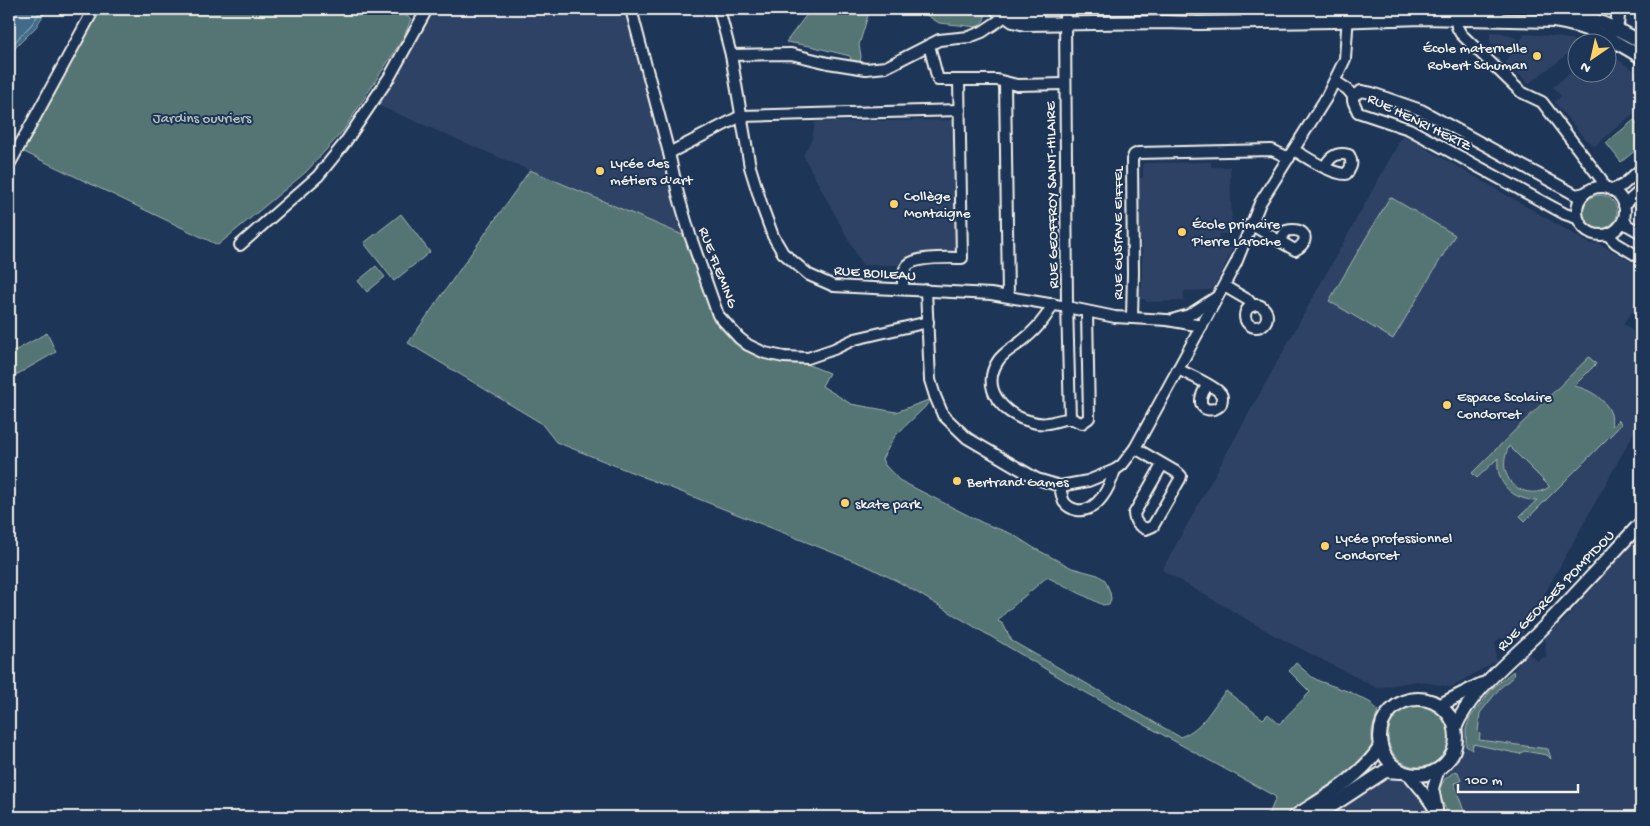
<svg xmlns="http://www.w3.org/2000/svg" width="1650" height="826" font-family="'Gochi Hand',sans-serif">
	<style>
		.built { fill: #2f4265 }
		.green { fill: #547574; stroke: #a4b3ae; fill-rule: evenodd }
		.water { fill: #436b8a; stroke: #8aa1b0 }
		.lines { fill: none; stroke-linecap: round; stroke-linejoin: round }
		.shore { stroke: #adbbc2; stroke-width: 1 }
		.minor-casing { stroke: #f4f1e8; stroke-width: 14 }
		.major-casing { stroke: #f4f1e8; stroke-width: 16 }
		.minor { stroke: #1d3557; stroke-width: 10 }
		.major { stroke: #1d3557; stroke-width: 12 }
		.poi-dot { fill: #ffd166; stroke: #1d3557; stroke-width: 2 }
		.labels { text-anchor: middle; stroke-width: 4; stroke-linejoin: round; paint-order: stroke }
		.poi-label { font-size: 15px; fill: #f4f1e8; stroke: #1d3557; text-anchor: start }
		.park-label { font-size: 15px; fill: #b4bfba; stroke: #1d3557 }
		.street-label { font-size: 15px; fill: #f4f1e8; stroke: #1d3557 }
	</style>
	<rect width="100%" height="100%" fill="#1d3557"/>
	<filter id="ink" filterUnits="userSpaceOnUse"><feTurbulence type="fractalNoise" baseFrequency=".02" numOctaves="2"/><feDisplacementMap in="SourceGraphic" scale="10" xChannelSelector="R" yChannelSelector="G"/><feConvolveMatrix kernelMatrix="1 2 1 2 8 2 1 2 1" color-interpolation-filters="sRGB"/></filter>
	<g filter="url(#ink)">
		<!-- built -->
		<g class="built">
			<path d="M 433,9 L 628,9 L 685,237 L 377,105 L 411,53 Z"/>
			<path d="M 1490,32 L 1502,33 L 1514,37 L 1520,41 L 1525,34 L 1552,36 L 1574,40 L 1576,44 L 1575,49 L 1528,84 L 1521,76 L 1505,62 L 1513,50 L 1498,44 L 1490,44 Z"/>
			<path d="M 1611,55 L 1641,75 L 1641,107 L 1595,146 L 1585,139 L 1554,102 L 1561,96 L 1553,87 L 1577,67 L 1578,72 L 1608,72 L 1608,58 Z"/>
			<path d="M 956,120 L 960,254 L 909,255 L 902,265 L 862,265 L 803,155 L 812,139 L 815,122 Z"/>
			<path d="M 1403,135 L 1591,244 L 1598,243 L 1641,267 L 1641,302 L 1623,323 L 1641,337 L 1641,420 L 1519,640 L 1500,638 L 1495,643 L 1496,661 L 1451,687 L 1417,681 L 1377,688 L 1272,634 L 1162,570 Z"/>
			<path d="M 1211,162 L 1211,167 L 1230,167 L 1232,230 L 1228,231 L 1228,234 L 1219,234 L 1219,247 L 1233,248 L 1215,286 L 1211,290 L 1184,291 L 1184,301 L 1146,302 L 1145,299 L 1139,299 L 1139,289 L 1142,288 L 1142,241 L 1136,241 L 1135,178 L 1143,178 L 1143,163 Z"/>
			<path d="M 1641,534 L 1641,817 L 1321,817 L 1382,776 L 1398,777 L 1411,781 L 1425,782 L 1438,778 L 1449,770 L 1458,760 L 1463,748 L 1463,725 L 1466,716 L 1479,699 L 1500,682 L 1513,671 L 1524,657 L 1530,654 L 1537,661 L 1546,656 L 1545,638 L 1557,625 L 1563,622 L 1617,559 Z"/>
		</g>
		<!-- green -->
		<g class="green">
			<path d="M 101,9 L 397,9 L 411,19 L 404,37 L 343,131 L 306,172 L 218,245 L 22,151 L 47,103 Z"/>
			<path d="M 811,9 L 870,9 L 859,45 L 861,56 L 860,64 L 851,62 L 850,56 L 810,46 L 786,42 Z"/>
			<path d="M 917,9 L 986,9 L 987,11 L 984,20 L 978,27 L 939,23 Z"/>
			<path d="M 1634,120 L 1641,129 L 1641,146 L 1621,162 L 1606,143 Z"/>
			<path d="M 530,170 L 685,236 L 709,308 L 723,330 L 746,349 L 757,355 L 777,360 L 804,363 L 829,373 L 822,386 L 851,404 L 896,412 L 931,399 L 925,407 L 895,436 L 882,459 L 885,465 L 899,480 L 983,523 L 1012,534 L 1034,548 L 1072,568 L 1098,575 L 1105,580 L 1110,592 L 1111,599 L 1109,604 L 1103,605 L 1047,577 L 1006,612 L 998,621 L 1003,624 L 1012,641 L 1180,737 C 1204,728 1210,709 1226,691 L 1263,719 L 1268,714 L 1279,724 L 1310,692 L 1289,671 L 1296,663 L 1312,677 L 1319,681 L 1350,692 L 1371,703 L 1378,711 L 1372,730 L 1372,743 L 1369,755 L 1339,781 L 1286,817 L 1257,817 L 1270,812 L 1276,797 L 1074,686 L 899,582 L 869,567 L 556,442 L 541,423 L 408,343 Z"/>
			<circle cx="1600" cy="212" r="17"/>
			<path d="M 1390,197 L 1455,235 L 1393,339 L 1329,301 Z"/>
			<path d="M 401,214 L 430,252 L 394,281 L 364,243 Z"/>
			<path d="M 376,266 L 385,277 L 367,292 L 358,281 Z"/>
			<path d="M 47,333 L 56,352 L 9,379 L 9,354 Z"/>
			<path d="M 1589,357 L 1596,364 L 1574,386 C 1589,389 1605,398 1611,414 C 1612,417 1611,422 1612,426 L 1618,420 L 1622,424 L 1525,521 L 1520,516 L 1537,500 C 1513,501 1495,483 1498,458 L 1477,478 L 1472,473 ZM 1509,446 L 1549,486 L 1549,487 C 1534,498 1512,491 1506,473 C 1503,464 1505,455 1509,446 Z"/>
			<path d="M 1513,671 L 1514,676 L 1500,688 L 1480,713 L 1478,732 L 1480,734 L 1479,740 L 1548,749 L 1551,759 L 1547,755 L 1524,751 L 1520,754 L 1473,744 L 1472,750 L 1466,746 L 1466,729 L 1470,718 L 1493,688 Z"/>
			<circle cx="1419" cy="736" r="31"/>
			<path d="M 1455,771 L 1458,772 L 1461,781 L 1454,783 L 1466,817 L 1449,817 L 1438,791 L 1445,779 Z"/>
		</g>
		<!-- water -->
		<path class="water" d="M 9,9 L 47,9 L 36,27 L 15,48 L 9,58 Z"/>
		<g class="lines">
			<!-- shore -->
			<path class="shore" d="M 9,48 L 32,24 L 42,9"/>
			<defs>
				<g id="minor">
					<path d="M 631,9 L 669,153 L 678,194 L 690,235 L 718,315 L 739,338 L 748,345 L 765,353 L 784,357 L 808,358 L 834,349 L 855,339 L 928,322"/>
					<path d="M 719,9 L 731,55 L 750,167 L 763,209 L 773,236 L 783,253 L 809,275 L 834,286 L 991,294 L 1067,307 L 1115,317 L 1167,320 L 1202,326"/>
					<path d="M 1396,9 L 1396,20"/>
					<path d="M 1065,17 L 1067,303 L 1070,419"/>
					<path d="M 1456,19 L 1457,27 L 1461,34 L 1521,92 L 1542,102 L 1601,179 L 1603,187"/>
					<path d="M 929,45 L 938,80 L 997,80 L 1017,85 L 1065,84"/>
					<path d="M 731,55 L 791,54 L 828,63 L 866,69 L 886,67 L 939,40 L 969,37 L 982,32 L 1000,20 L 1007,11"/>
					<path d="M 1335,81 L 1347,89 L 1353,96"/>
					<path d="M 1005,82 L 1008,296"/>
					<path d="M 1353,96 L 1353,101 L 1358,112 L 1409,129 L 1565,214 L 1577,218"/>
					<path d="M 1353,96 L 1361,91 L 1372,93 L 1421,110 L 1576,195 L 1585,193"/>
					<path d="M 1294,150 C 1308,158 1331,174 1346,174 C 1352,167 1353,163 1349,155 C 1337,152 1330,156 1325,167"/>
					<path d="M 669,153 L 741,116 L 960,110"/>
					<path d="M 9,165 L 94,9"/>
					<circle cx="1601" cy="211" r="24"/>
					<path d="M 1612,190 L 1623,185 L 1641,169"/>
					<path d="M 1624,205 L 1641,190"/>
					<path d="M 1624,219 L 1627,225 L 1641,233"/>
					<path d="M 1250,224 L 1295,250 C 1312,241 1305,226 1286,231 L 1280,241"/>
					<path d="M 1608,235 L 1616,243 L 1641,258"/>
					<path d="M 240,245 L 318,176 L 344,144 L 390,76 L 427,9"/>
					<path d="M 1224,286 L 1248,300 L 1253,306"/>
					<path d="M 903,289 C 903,281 902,272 907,266 C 915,256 950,258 962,258 L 959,80"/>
					<path d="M 926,290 L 930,380 L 935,396 L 943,415 L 967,438 L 1037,479 L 1060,486 L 1088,481 L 1115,470 L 1122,465 L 1135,448 L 1236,263 L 1260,203 L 1326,98 L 1345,59 L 1348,14"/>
					<path d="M 1053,304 C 1045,321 1033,333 1018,344 C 1011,349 1002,354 998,361 C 980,388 1003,414 1029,421 C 1035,423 1043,424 1048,423 C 1055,422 1064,418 1071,419 C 1074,419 1078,422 1082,423 L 1089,418 L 1087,312"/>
					<circle cx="1256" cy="316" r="11"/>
					<path d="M 1132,318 L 1133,273 L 1132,160 L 1134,155 L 1138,153 L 1272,150 L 1289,158"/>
					<path d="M 1175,319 L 1189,315 L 1217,297"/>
					<path d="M 1178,369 C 1187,374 1215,386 1220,393 C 1223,396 1222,400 1221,404 C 1216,412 1200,412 1201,400 C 1201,395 1205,389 1207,385"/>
					<path d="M 1135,448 L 1178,473 L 1181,476 L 1180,479 L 1153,526 L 1146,529 C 1138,525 1135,523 1134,514 L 1162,465"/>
					<path d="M 1060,486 C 1061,491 1062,498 1064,502 C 1067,506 1072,509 1077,510 C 1098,513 1110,486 1115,470"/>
					<path d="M 1408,774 L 1423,792 L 1440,817"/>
					<path d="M 1437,809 L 1433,788 L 1439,769"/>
				</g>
				<g id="major">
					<path d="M 996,9 L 1013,21 L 1025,24 L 1165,22 L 1198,23 L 1334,21 L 1422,18 L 1554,21 C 1588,26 1612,39 1641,57"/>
					<path d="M 1010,9 L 1026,16 L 1037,17"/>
					<path d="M 1550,9 C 1579,12 1616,27 1641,42"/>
					<path d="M 1452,11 L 1499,9"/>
					<path d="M 1247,14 L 1382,12"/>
					<path d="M 1609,30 L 1612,31 C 1617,27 1618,21 1618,16"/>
					<circle cx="1418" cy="737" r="38"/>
					<path d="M 1440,705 L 1482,684"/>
					<path d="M 1455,728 C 1471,689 1516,656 1545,626 C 1578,592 1609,557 1641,523"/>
					<path d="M 1294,817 C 1326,796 1359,779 1381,746"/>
					<path d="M 1315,817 L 1385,771 L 1400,772"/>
				</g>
			</defs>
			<!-- minor casing -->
			<use href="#minor" class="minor-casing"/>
			<!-- major casing -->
			<use href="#major" class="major-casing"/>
			<!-- minor -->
			<use href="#minor" class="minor"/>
			<!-- major -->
			<use href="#major" class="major"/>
		</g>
	</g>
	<!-- markers -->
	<g class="poi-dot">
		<circle cx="1537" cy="56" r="5"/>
		<circle cx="600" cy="171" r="5"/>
		<circle cx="894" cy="204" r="5"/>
		<circle cx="1182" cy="232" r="5"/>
		<circle cx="1447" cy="405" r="5"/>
		<circle cx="957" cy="481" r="5"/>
		<circle cx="845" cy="503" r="5"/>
		<circle cx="1325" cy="546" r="5"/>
	</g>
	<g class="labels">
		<!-- poi labels -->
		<g class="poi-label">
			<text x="1527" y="52" text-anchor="end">École maternelle<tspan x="1527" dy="17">Robert Schuman</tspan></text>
			<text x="610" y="167">Lycée des<tspan x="610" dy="17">métiers d'art</tspan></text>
			<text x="904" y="200">Collège<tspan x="904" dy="17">Montaigne</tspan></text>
			<text x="1192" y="228">École primaire<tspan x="1192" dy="17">Pierre Laroche</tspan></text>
			<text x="1457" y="401">Espace Scolaire<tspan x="1457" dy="17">Condorcet</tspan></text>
			<text x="967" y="486">Bertrand Games</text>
			<text x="855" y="508">skate park</text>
			<text x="1335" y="542">Lycée professionnel<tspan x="1335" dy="17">Condorcet</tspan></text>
		</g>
		<!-- park labels -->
		<g class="park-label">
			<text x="202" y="122">Jardins ouvriers</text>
		</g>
		<!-- street labels -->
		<g class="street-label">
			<text transform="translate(1420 121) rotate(26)" y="5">RUE HENRI HERTZ</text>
			<text transform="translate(1051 195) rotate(-91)" y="5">RUE GEOFFROY SAINT-HILAIRE</text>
			<text transform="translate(1117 233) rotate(-90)" y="5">RUE GUSTAVE EIFFEL</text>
			<text transform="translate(719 267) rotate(69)" y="5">RUE FLEMING</text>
			<text transform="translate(875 272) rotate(4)" y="5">RUE BOILEAU</text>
			<text transform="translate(1555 590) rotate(-46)" y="5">RUE GEORGES POMPIDOU</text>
		</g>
	</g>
	<!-- margin -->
	<rect width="1650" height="826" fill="none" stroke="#1d3557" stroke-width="30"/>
	<rect x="15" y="15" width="1620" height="796" fill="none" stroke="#f4f1e8" stroke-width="2" filter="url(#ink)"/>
	<!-- north arrow -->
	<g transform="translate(1592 58) rotate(214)"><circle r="24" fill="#1d3557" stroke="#738091"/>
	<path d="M0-4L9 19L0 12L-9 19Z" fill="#ffd166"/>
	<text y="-8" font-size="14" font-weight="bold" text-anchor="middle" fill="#f4f1e8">N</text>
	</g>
	<!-- scale -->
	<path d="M1458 784v8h120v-8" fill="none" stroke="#f4f1e8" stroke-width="2.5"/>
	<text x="1465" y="784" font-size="15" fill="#f4f1e8" stroke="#1d3557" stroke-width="4" paint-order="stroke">100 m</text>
</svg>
